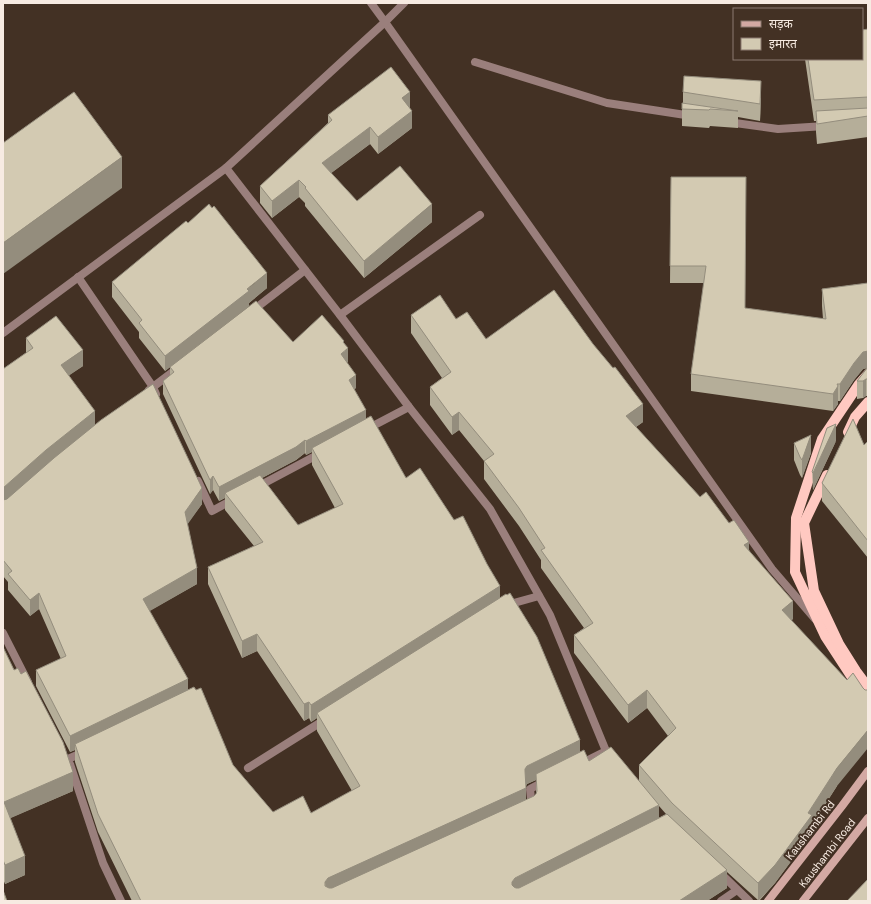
<svg xmlns="http://www.w3.org/2000/svg" width="871" height="904" font-family="'DM Sans','Noto Sans Devanagari',sans-serif">
	<style>
		.lines { fill: none; stroke-linecap: round; stroke-linejoin: round }
		.service { stroke: #9a7f7c; stroke-width: 8 }
		.minor { stroke: #9a7f7c; stroke-width: 8 }
		.tertiary { stroke: #9a7f7c; stroke-width: 8 }
		.secondary { stroke: #d3a9a3; stroke-width: 8 }
		.primary-bridge { stroke: #ffc9c1; stroke-width: 10 }
		.wall { fill: #b5ae99; fill-rule: evenodd }
		.shaded-wall { fill: #948d7d }
		.building { fill: #d3cab2; stroke: #948d7d }
		.labels { text-anchor: middle; stroke-width: 4; stroke-linejoin: round; paint-order: stroke }
		.street-label { font-size: 11px; fill: #f7ebe2; stroke: #433124 }
	</style>
	<rect width="100%" height="100%" fill="#433124"/>
	<g class="lines">
		<!-- service -->
		<path class="service" d="M 371,3 L 385,22"/>
		<!-- minor -->
		<g class="minor">
			<path d="M 475,62 L 607,103 L 692,116"/>
			<path d="M 728,122 L 778,129 L 825,126"/>
			<path d="M 226,168 L 340,315 L 409,407 L 490,509 L 550,615 L 606,751 L 612,758"/>
			<path d="M 78,277 L 153,387 L 156,394"/>
			<path d="M 252,311 L 305,270"/>
			<path d="M 340,315 L 480,215"/>
			<path d="M 149,390 L 178,368"/>
			<path d="M 367,429 L 409,407"/>
			<path d="M 198,481 L 212,511 L 234,499"/>
			<path d="M 257,487 L 321,453"/>
			<path d="M 507,605 L 539,596"/>
			<path d="M 3,633 L 28,682"/>
			<path d="M 68,759 L 84,752"/>
			<path d="M 70,764 L 103,863 L 121,901"/>
			<path d="M 580,764 L 606,751"/>
			<path d="M 248,768 L 326,719"/>
			<path d="M 532,808 L 530,789 L 545,781"/>
			<path d="M 719,872 L 749,901"/>
			<path d="M 721,901 L 737,890"/>
		</g>
		<!-- tertiary -->
		<g class="tertiary">
			<path d="M 385,22 L 772,569 L 815,619"/>
			<path d="M 3,333 L 226,168 L 385,22 L 404,3"/>
		</g>
		<!-- secondary -->
		<g class="secondary">
			<path d="M 768,901 L 842,806 L 868,771"/>
			<path d="M 803,901 L 868,818"/>
		</g>
		<!-- primary-bridge -->
		<g class="primary-bridge">
			<path d="M 868,374 L 859,384 L 822,439 L 796,518 L 795,572 L 825,636 L 868,702"/>
			<path d="M 848,432 L 855,417 L 868,402"/>
			<path d="M 827,475 L 804,523 L 814,591 L 839,644 L 856,671 L 868,687"/>
		</g>
	</g>
	<!-- wall -->
	<g class="wall">
		<path d="M 868,29 L 868,137 L 817,144 L 816,132 L 816,121 L 814,121 L 805,59 L 862,59 Z"/>
		<path d="M 683,92 L 761,98 L 760,121 L 738,117 L 738,128 L 710,126 L 709,128 L 682,126 L 682,109 L 683,103 Z"/>
		<path d="M 410,109 L 412,128 L 378,154 L 370,144 L 331,173 L 357,201 L 432,222 L 364,278 L 305,206 L 305,203 L 299,197 L 272,218 L 260,203 L 260,186 L 328,123 L 328,115 Z"/>
		<path d="M 671,177 L 745,308 L 823,319 L 822,306 L 822,289 L 868,283 L 868,396 L 866,396 L 863,398 L 857,399 L 857,381 L 867,368 L 863,369 L 854,380 L 840,401 L 838,401 L 838,404 L 833,411 L 691,391 L 691,374 L 704,283 L 670,283 Z"/>
		<path d="M 112,282 L 267,288 L 249,303 L 249,306 L 165,371 L 139,338 L 139,332 L 112,297 Z"/>
		<path d="M 411,315 L 456,319 L 486,339 L 643,422 L 636,427 L 749,550 L 793,619 L 791,620 L 837,786 L 812,825 L 812,833 L 775,883 L 759,901 L 727,872 L 727,888 L 707,901 L 132,901 L 98,832 L 75,762 L 75,750 L 70,752 L 36,686 L 36,670 L 61,659 L 39,609 L 30,616 L 8,590 L 8,582 L 3,576 L 3,369 L 26,353 L 26,338 L 83,366 L 69,375 L 95,425 L 202,504 L 187,524 L 197,584 L 149,611 L 188,690 L 233,765 L 273,812 L 311,813 L 352,791 L 317,731 L 317,718 L 311,722 L 309,718 L 304,721 L 257,651 L 242,658 L 208,584 L 208,567 L 254,546 L 225,510 L 225,498 L 219,501 L 213,490 L 210,494 L 163,394 L 163,381 L 170,376 L 170,367 L 293,342 L 344,343 L 348,361 L 347,363 L 356,388 L 354,389 L 366,419 L 406,478 L 500,598 L 580,752 L 589,761 L 639,782 L 639,765 L 668,736 L 647,708 L 628,723 L 574,653 L 574,635 L 584,628 L 541,568 L 541,560 L 519,526 L 484,479 L 484,461 L 459,430 L 452,435 L 430,405 L 430,387 L 442,378 L 411,333 ZM 312,452 L 312,465 L 335,508 L 298,525 L 262,478 L 296,460 L 305,453 L 306,455 ZM 536,780 L 536,795 L 526,800 L 526,786 L 527,784 ZM 659,806 L 666,814 L 659,818 Z"/>
		<path d="M 836,441 L 813,490 L 812,472 Z"/>
		<path d="M 868,441 L 868,558 L 822,501 L 822,483 Z"/>
		<path d="M 794,443 L 811,453 L 802,478 L 800,475 L 794,460 Z"/>
		<path d="M 3,647 L 73,791 L 10,818 L 25,875 L 5,884 L 3,879 Z"/>
		<path d="M 868,655 L 868,676 L 867,674 L 867,657 Z"/>
	</g>
	<!-- shaded-wall -->
	<g class="shaded-wall">
		<path d="M 761,81 L 761,98 L 760,121 L 760,104 Z"/>
		<path d="M 410,92 L 410,109 L 402,98 Z"/>
		<path d="M 412,111 L 412,128 L 378,154 L 378,137 Z"/>
		<path d="M 370,127 L 370,144 L 322,180 L 322,163 Z"/>
		<path d="M 122,157 L 122,188 L 3,274 L 3,243 Z"/>
		<path d="M 299,180 L 299,197 L 272,218 L 272,201 Z"/>
		<path d="M 432,204 L 432,222 L 364,278 L 364,261 Z"/>
		<path d="M 267,273 L 267,288 L 249,303 L 249,306 L 165,371 L 165,356 Z"/>
		<path d="M 344,341 L 344,352 L 348,348 L 348,361 L 341,368 L 341,354 L 343,342 Z"/>
		<path d="M 83,350 L 83,366 L 61,381 L 61,365 Z"/>
		<path d="M 868,351 L 868,368 L 863,369 L 854,380 L 840,401 L 840,384 L 854,363 L 863,352 Z"/>
		<path d="M 356,375 L 356,388 L 349,393 L 349,380 Z"/>
		<path d="M 866,379 L 866,396 L 863,398 L 863,381 Z"/>
		<path d="M 838,386 L 838,404 L 833,411 L 833,394 Z"/>
		<path d="M 643,404 L 643,422 L 626,434 L 626,416 Z"/>
		<path d="M 366,410 L 366,423 L 312,448 L 312,452 L 306,455 L 306,441 Z"/>
		<path d="M 95,411 L 95,427 L 3,504 L 3,488 L 46,450 Z"/>
		<path d="M 459,412 L 459,430 L 452,435 L 452,417 Z"/>
		<path d="M 836,424 L 836,441 L 813,490 L 813,473 Z"/>
		<path d="M 811,435 L 811,453 L 802,478 L 802,460 Z"/>
		<path d="M 305,440 L 305,453 L 296,460 L 228,496 L 225,493 L 225,498 L 219,501 L 219,487 Z"/>
		<path d="M 213,476 L 213,490 L 210,494 L 210,480 Z"/>
		<path d="M 202,488 L 202,504 L 185,528 L 185,512 Z"/>
		<path d="M 749,542 L 749,560 L 744,545 Z"/>
		<path d="M 197,568 L 197,584 L 143,615 L 143,599 Z"/>
		<path d="M 500,586 L 500,603 L 317,713 L 317,718 L 311,722 L 311,705 Z"/>
		<path d="M 39,593 L 39,609 L 30,616 L 30,600 Z"/>
		<path d="M 793,601 L 793,619 L 782,628 L 782,610 Z"/>
		<path d="M 257,634 L 257,651 L 242,658 L 242,641 Z"/>
		<path d="M 188,679 L 188,695 L 75,744 L 75,750 L 70,752 L 70,736 Z"/>
		<path d="M 647,690 L 647,708 L 628,723 L 628,705 Z"/>
		<path d="M 309,702 L 309,718 L 304,721 L 304,704 Z"/>
		<path d="M 868,730 L 868,748 L 837,786 L 812,825 L 812,833 L 775,883 L 758,901 L 758,883 L 808,813 L 837,768 Z"/>
		<path d="M 580,740 L 580,758 L 536,774 L 536,780 L 527,784 L 525,787 L 526,788 L 526,806 L 328,896 L 325,882 L 328,878 L 525,771 L 525,769 L 527,766 Z"/>
		<path d="M 73,772 L 73,791 L 4,821 L 4,802 Z"/>
		<path d="M 659,805 L 659,823 L 512,900 L 512,882 L 515,878 Z"/>
		<path d="M 25,856 L 25,875 L 5,884 L 5,865 Z"/>
		<path d="M 727,870 L 727,888 L 707,901 L 679,901 Z"/>
	</g>
	<!-- building -->
	<g class="building">
		<path d="M 868,29 L 868,97 L 814,100 L 808,59 L 862,59 L 862,30 Z"/>
		<path d="M 391,67 L 410,92 L 402,98 L 412,111 L 378,137 L 370,127 L 322,163 L 357,201 L 400,166 L 432,204 L 364,261 L 305,188 L 306,187 L 299,180 L 272,201 L 260,186 L 332,120 L 328,115 Z"/>
		<path d="M 684,76 L 761,81 L 760,104 L 683,92 Z"/>
		<path d="M 74,92 L 122,157 L 3,243 L 3,143 Z"/>
		<path d="M 682,103 L 738,111 L 710,109 L 709,110 L 682,109 Z"/>
		<path d="M 868,108 L 868,116 L 817,124 L 816,111 Z"/>
		<path d="M 671,177 L 746,177 L 745,308 L 826,319 L 822,289 L 868,283 L 868,351 L 863,352 L 854,363 L 840,384 L 837,384 L 838,386 L 833,394 L 691,374 L 706,266 L 670,266 Z"/>
		<path d="M 209,204 L 212,208 L 214,206 L 267,273 L 247,289 L 249,291 L 165,356 L 139,323 L 142,320 L 112,282 L 186,221 L 188,223 Z"/>
		<path d="M 554,290 L 593,344 L 613,368 L 615,367 L 643,404 L 626,416 L 700,497 L 706,492 L 729,523 L 734,520 L 749,542 L 744,545 L 793,601 L 782,610 L 847,680 L 853,673 L 863,688 L 865,690 L 868,690 L 868,730 L 837,768 L 808,813 L 812,815 L 775,865 L 758,883 L 672,803 L 639,765 L 676,728 L 647,690 L 628,705 L 574,635 L 593,623 L 541,550 L 545,548 L 519,508 L 484,461 L 494,454 L 459,412 L 452,417 L 430,387 L 451,372 L 411,315 L 440,295 L 456,319 L 467,312 L 486,339 Z"/>
		<path d="M 256,301 L 293,342 L 322,315 L 344,341 L 343,342 L 348,348 L 341,354 L 356,375 L 349,380 L 366,410 L 306,441 L 305,440 L 296,447 L 219,487 L 213,476 L 210,480 L 163,381 L 174,372 L 170,367 Z"/>
		<path d="M 56,316 L 83,350 L 61,365 L 95,411 L 46,450 L 3,488 L 3,369 L 33,348 L 26,338 Z"/>
		<path d="M 868,367 L 868,379 L 866,379 L 863,381 L 857,381 Z"/>
		<path d="M 153,384 L 202,488 L 185,512 L 197,568 L 143,599 L 188,679 L 70,736 L 36,670 L 66,656 L 39,593 L 30,600 L 8,574 L 12,571 L 3,560 L 3,500 L 7,499 L 54,458 L 101,420 Z"/>
		<path d="M 371,416 L 406,478 L 420,468 L 454,520 L 463,516 L 487,564 L 500,586 L 311,705 L 309,702 L 304,704 L 257,634 L 242,641 L 208,567 L 263,542 L 225,493 L 260,475 L 298,525 L 343,504 L 312,448 Z"/>
		<path d="M 853,419 L 864,445 L 868,441 L 868,541 L 822,483 Z"/>
		<path d="M 836,424 L 813,473 L 812,472 L 827,428 Z"/>
		<path d="M 811,435 L 802,460 L 800,457 L 794,443 Z"/>
		<path d="M 510,593 L 537,637 L 580,740 L 527,766 L 525,769 L 525,771 L 526,788 L 328,878 L 325,882 L 325,886 L 329,888 L 332,888 L 534,796 L 536,794 L 537,791 L 536,774 L 584,750 L 589,761 L 611,747 L 659,805 L 515,878 L 512,882 L 512,885 L 514,887 L 516,888 L 519,888 L 667,814 L 727,870 L 679,901 L 141,901 L 98,814 L 75,744 L 194,687 L 196,690 L 201,688 L 233,765 L 273,812 L 303,796 L 311,813 L 360,786 L 317,713 L 506,594 L 507,595 Z"/>
		<path d="M 3,647 L 14,670 L 18,668 L 21,674 L 26,671 L 63,742 L 73,772 L 4,802 L 25,856 L 5,865 L 3,860 Z"/>
		<path d="M 868,879 L 868,901 L 847,901 Z"/>
		<path d="M 3,890 L 7,901 L 3,901 Z"/>
	</g>
	<g class="labels">
		<!-- street labels -->
		<g class="street-label">
			<text transform="translate(810 830) rotate(-52)" y="4">Kaushambi Rd</text>
			<text transform="translate(827 853) rotate(-52)" y="4">Kaushambi Road</text>
		</g>
	</g>
	<!-- border -->
	<rect width="871" height="904" fill="none" stroke="#f7ebe2" stroke-width="8"/>
	<!-- legend -->
	<rect x="733" y="8" width="130" height="52" fill="#433124" stroke="#8b7b70"/>
	<rect x="741" y="21" width="20" height="6" fill="#d3a9a3" stroke="#8b7b70"/>
	<text x="769" y="28" font-size="12" fill="#f7ebe2">सड़क</text>
	<rect x="741" y="38" width="20" height="12" fill="#d3cab2" stroke="#8b7b70"/>
	<text x="769" y="48" font-size="12" fill="#f7ebe2">इमारत</text>
</svg>
